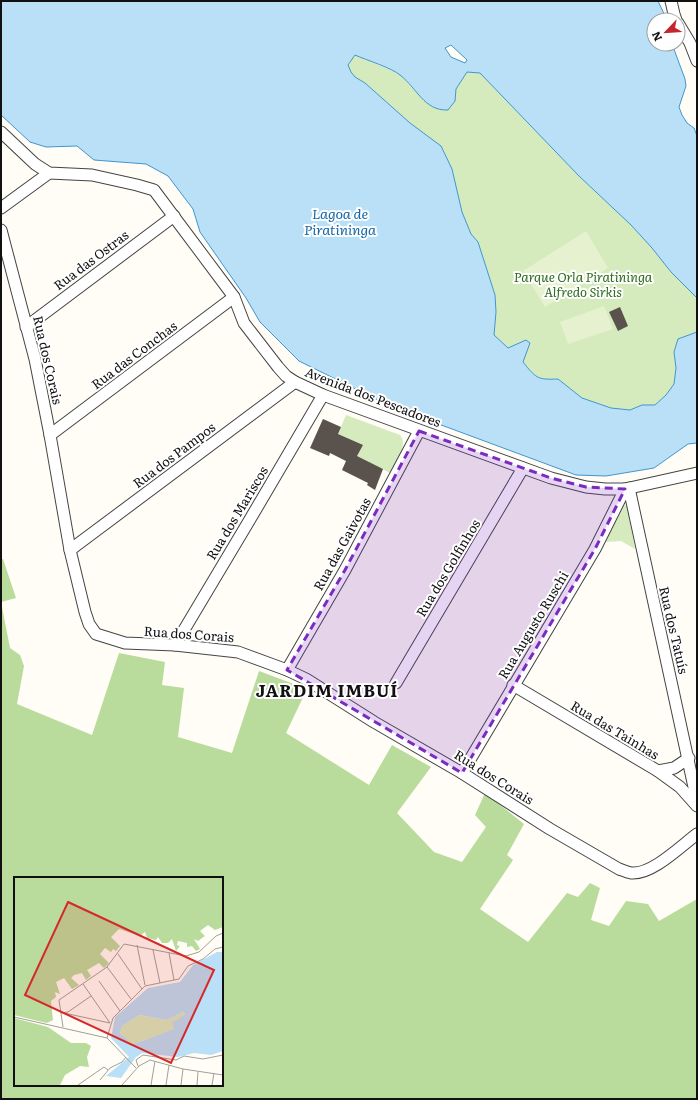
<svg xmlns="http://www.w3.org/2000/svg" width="698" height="1100" font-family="Literata,serif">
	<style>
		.green { fill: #d5ebbd }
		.forest { fill: #b9dc9c; fill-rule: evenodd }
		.pitch { fill: #e6f2cf }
		.water { fill: #b9e0f7; stroke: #3f96cf; fill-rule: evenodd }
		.building { fill: #5a524d }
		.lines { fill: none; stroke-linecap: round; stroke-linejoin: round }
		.minor-casing { stroke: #444; stroke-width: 13 }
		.minor { stroke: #fff; stroke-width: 11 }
		.marked { fill: #7b2cbf; fill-opacity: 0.2; stroke: #7b2cbf; stroke-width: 3; stroke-dasharray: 8 5; stroke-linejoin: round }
		.labels { text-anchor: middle; stroke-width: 4; stroke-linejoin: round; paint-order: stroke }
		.street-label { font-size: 13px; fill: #111; stroke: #fff }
		.park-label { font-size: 13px; font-style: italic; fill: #2f6b1f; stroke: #fff }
		.water-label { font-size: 14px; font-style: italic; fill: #1768a6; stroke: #fff }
		.district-label { font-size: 17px; font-weight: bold; letter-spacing: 1px; fill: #111; stroke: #fff }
		.inset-road { fill: none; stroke: #a09f9a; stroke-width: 1 }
		.view { fill: #d62828; fill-opacity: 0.15; stroke: #d62828; stroke-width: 2 }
		.inset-edge { fill: none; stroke: #111; stroke-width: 2 }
	</style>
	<rect width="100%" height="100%" fill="#fffdf5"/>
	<!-- green -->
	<g class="green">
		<path d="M 355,55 L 400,74 L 416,92 L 455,101 L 456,89 L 467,72 L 480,73 L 579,176 L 631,225 L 652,248 L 671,272 L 697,298 L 697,332 L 678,340 L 674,352 L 676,368 L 674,384 L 666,395 L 655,405 L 642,405 L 630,410 L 611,408 L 582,398 L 558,379 L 541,380 L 533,374 L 523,362 L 529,343 L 508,348 L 494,335 L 496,312 L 495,295 L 478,242 L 471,234 L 462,212 L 452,169 L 410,123 L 365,83 L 355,77 L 351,72 L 347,65 Z"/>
		<path d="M 346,415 L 400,435 C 409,446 395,462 390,473 L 357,456 L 362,445 L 338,434 Z"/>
		<path d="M 624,505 L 627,506 L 635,549 L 621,541 L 606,542 L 620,506 Z"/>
	</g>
	<!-- forest -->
	<g class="forest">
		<path d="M 1,559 L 3,559 L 16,598 L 1,602 Z"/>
		<path d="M 1,602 L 10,648 L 20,655 L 24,666 L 17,704 L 92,735 L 119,653 L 165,662 L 162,685 L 184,688 L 178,737 L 232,753 L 259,671 L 307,689 L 286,733 L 369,785 L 392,745 L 431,767 L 397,813 L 434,852 L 462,862 L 486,827 L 475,815 L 485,793 L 524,824 L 507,855 L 513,860 L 480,909 L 528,942 L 567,893 L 578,897 L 590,883 L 600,888 L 591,920 L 609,926 L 626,901 L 648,904 L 659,921 L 697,899 L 697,1099 L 1,1099 ZM 15,878 L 222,878 L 222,1085 L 15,1085 Z"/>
	</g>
	<!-- pitch -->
	<g class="pitch">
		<path d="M 586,231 L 608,268 L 545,307 L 523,271 Z"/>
		<path d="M 604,306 L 613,329 L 568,344 L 560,322 Z"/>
	</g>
	<!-- water -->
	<path class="water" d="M 1,1 L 658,1 L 667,20 L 654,20 L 654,44 L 672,44 L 685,79 L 686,86 L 679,107 L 682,115 L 687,123 L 694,128 L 697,136 L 697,298 L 671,272 L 652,248 L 631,225 L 579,176 L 480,73 L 467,72 L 456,89 L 455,101 L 448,110 C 424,111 417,88 400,75 C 392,68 366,60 355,55 L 348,65 L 351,72 L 355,77 L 365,83 L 410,123 L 441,146 L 452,169 L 462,212 L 471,234 L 478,242 L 495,295 L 496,312 L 494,335 L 508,348 L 526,340 L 530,343 L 523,362 C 536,378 537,380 558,379 L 582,398 L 611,408 L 630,410 L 642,405 L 655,405 L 666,395 L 674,384 L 676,368 L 674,352 L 678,339 L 697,332 L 697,443 L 688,444 L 654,468 L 606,476 L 576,475 L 390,406 L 299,361 L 260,322 L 246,298 L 200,232 L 193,209 L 168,176 L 146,164 L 94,160 L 77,146 L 46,147 L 30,142 L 1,115 ZM 451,45 L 467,60 L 465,63 L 451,57 L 445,48 Z"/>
	<!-- building -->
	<g class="building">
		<path d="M 620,307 L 628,326 L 618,331 L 609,312 Z"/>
		<path d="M 323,419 L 341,427 L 338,434 L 363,445 L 357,456 L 383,469 L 375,490 L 367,485 L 368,483 L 342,470 L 346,461 L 330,453 L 329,456 L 310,448 Z"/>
	</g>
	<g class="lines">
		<defs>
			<g id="minor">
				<path d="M 671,1 L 674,14 L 676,20"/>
				<path d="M 678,23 L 690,43 L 697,61"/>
				<path d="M 1,132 L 35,164 L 49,173 L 92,175 L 137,185 L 154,190 L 234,297 L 244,323 L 278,367 L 286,376 L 295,382 L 323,395 L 551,478 L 586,487 L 605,489 L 625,489 L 697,473"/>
				<path d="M 1,208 L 49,173"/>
				<path d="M 1,230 L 35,359 L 50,435 L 70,550 L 85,612 L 89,624 L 96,634 L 125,643 L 175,645 L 238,652 L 287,670 L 306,679 L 374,722 L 462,773 L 550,829 L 619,869 C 622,870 627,872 631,873 C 652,875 681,846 697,834"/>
				<path d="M 26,327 L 174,216"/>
				<path d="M 50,435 L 234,297"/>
				<path d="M 629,488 L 697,801"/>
				<path d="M 70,550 L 295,382"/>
				<path d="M 175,645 L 249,521 L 323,395"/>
				<path d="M 287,670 L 345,570 L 419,431"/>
				<path d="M 396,683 L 523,468"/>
				<path d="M 513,685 L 658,771 L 680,787 L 697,806"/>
				<path d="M 658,771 L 674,768 L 689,758"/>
				<path d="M 462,773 L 595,549 L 625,489"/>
			</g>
		</defs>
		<!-- minor casing -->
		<use href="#minor" class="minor-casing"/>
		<!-- minor -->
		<use href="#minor" class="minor"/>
	</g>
	<!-- marked area -->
	<path class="marked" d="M 419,431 L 551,478 L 586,487 L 625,489 L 595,549 L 462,773 L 287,670 L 345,570 Z"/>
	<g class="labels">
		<!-- street labels -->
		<g class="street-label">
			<text transform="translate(91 260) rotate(-37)" y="5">Rua das Ostras</text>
			<text transform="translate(134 355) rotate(-37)" y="5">Rua das Conchas</text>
			<text transform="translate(48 360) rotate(77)" y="5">Rua dos Corais</text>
			<text transform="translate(373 397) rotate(21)" y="5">Avenida dos Pescadores</text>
			<text transform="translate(174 455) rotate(-37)" y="5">Rua dos Pampos</text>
			<text transform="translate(237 513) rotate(-59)" y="5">Rua dos Mariscos</text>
			<text transform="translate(342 544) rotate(-61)" y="5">Rua das Gaivotas</text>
			<text transform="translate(448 568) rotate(-59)" y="5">Rua dos Golfinhos</text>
			<text transform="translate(533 625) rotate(-59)" y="5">Rua Augusto Ruschi</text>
			<text transform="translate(674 630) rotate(77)" y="5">Rua dos Tatuís</text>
			<text transform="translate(189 634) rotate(4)" y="5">Rua dos Corais</text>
			<text transform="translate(615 730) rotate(31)" y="5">Rua das Tainhas</text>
			<text transform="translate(494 777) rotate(32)" y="5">Rua dos Corais</text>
		</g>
		<!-- park labels -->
		<g class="park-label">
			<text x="583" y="282">Parque Orla Piratininga<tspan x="583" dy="15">Alfredo Sirkis</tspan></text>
		</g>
		<!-- water labels -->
		<g class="water-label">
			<text x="340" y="219">Lagoa de<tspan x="340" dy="16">Piratininga</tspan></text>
		</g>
		<!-- district labels -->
		<g class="district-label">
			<text x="327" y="697">JARDIM IMBUÍ</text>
		</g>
	</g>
	<!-- overview -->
	<g transform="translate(14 877)">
		<rect width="209" height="209" fill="#fffdf5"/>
		<path d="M 169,135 L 171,137 L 160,148 L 161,152 L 131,163 L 115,168 L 106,157 L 108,149 L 125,138 L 153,143 Z" fill="#d5ebbd"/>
		<path d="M 0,1 L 209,1 L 209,50 L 201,53 L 194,48 L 186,54 L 191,59 L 184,64 L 180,62 L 186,72 L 182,74 L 178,69 L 173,70 L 173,66 L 164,64 L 163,68 L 166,69 L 162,74 L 158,62 L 154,66 L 148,66 L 144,60 L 142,63 L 133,61 L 131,55 L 126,59 L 105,52 L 97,60 L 106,69 L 102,74 L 99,72 L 97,75 L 91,71 L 86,77 L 95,86 L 90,91 L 85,86 L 73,93 L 77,99 L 72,103 L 68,96 L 60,98 L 57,101 L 65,108 L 58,112 L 50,101 L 42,105 L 46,117 L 41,115 L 42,120 L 37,124 L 39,143 L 33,146 L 24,144 L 0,138 ZM 0,141 L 34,150 L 57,166 L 72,166 L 77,169 L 73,180 L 75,190 L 66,189 L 51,198 L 46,208 L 0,208 Z" fill="#b9dc9c"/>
		<path d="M 203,75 L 209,75 L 209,174 L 197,178 L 180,176 L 164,180 L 128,176 L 122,180 L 107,201 L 92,199 L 115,180 L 97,161 L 101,140 L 134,111 L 166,105 L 179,88 ZM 169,135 L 171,137 L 165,142 L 158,145 L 160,152 L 131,163 L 115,168 L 113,162 L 106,157 L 108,149 L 125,138 L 153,143 Z" fill="#b9e0f7" fill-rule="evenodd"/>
		<path class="inset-road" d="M 123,68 L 131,108M 139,73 L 146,106M 155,76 L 160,103M 104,77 L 128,112M 93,90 L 117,122M 85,104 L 106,134M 69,107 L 96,146M 47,136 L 54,135 L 77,119M 50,136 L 96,146M 0,140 L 93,161 L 122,191M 49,150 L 45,123 L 93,90 L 110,67 L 172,79 L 185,75 L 202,59 L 209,56M 93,161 L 99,141 L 131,109 L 165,102 L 174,89 L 189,82 L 201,72 L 209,70M 124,189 L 122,183 L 129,178 L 162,183 L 170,179 L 189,182 L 209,178M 86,203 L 96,191 L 108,185 L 112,180M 64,208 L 90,190 L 94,193M 108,208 L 125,189 L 136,183 L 169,192 L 209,198M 137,208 L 141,184M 152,208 L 155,188M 167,208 L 169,192M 183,208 L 184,195M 198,208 L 200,196"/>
		<path class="view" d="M 54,25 L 200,93 L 157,186 L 11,118 Z"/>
		<rect width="209" height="209" class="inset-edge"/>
	</g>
	<!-- border -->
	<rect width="698" height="1100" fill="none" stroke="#111111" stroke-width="4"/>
	<!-- north arrow -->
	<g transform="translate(666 32) rotate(245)"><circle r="19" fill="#ffffff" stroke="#a0a0a0"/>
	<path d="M0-3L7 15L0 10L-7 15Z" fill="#c4262e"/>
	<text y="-6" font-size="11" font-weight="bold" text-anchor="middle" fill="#111111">N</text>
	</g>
</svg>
